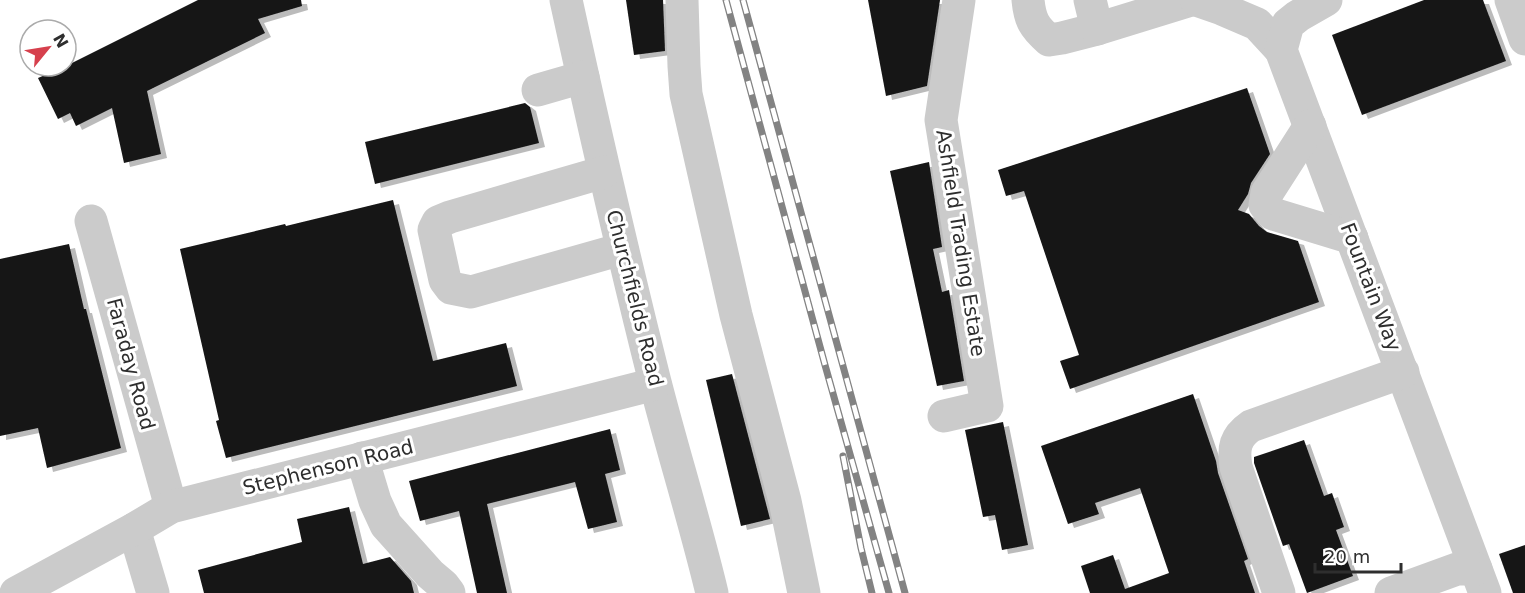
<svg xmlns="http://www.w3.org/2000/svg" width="1525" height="593" font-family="'DejaVu Sans',sans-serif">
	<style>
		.building { fill: #151515; filter: url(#shadow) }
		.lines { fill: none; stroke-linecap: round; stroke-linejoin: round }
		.minor { stroke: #cbcbcb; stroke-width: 33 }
		.rail-casing { stroke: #838383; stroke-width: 7 }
		.rail { stroke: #fff; stroke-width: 4.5; stroke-dasharray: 14; stroke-linecap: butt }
		.labels { text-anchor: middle; stroke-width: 6; stroke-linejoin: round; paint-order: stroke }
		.street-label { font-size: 20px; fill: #2e2e2e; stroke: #fff }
	</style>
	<defs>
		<filter id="shadow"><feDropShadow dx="6" dy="4" stdDeviation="0" flood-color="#0004"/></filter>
	</defs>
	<rect width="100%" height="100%" fill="#fff"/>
	<!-- building -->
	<g class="building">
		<path d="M 198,0 L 301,0 L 302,6 L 258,19 L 265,33 L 147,91 L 161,154 L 124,163 L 112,108 L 76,126 L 70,113 L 58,119 L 38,78 L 66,66 Z"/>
		<path d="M 626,0 L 663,0 L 665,51 L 634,55 Z"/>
		<path d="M 868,0 L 940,0 L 927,86 L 886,96 Z"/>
		<path d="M 1424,0 L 1483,0 L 1506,61 L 1362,115 L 1332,35 Z"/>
		<path d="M 1247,88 L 1270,154 L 1251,183 L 1248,194 L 1238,210 L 1249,214 L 1259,226 L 1267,232 L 1298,241 L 1319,302 L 1070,389 L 1060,361 L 1079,355 L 1024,191 L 1006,196 L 998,170 Z"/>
		<path d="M 525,103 L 530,107 L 539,143 L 375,184 L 365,142 Z"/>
		<path d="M 929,162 L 942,247 L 933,249 L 942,292 L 949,290 L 964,381 L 937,386 L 890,171 Z"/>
		<path d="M 393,200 L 433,361 L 506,343 L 517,386 L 226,458 L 216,421 L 219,420 L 180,249 L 285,224 L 286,226 Z"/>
		<path d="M 69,244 L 84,309 L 86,309 L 121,448 L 47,468 L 38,428 L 0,436 L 0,259 Z"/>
		<path d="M 732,374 L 770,519 L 741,526 L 706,380 Z"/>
		<path d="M 1193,394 L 1216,461 L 1218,473 L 1248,559 L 1244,561 L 1255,593 L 1090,593 L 1081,566 L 1113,555 L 1125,589 L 1169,573 L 1140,488 L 1095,503 L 1099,514 L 1068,524 L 1041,446 Z"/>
		<path d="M 1003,422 L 1028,545 L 1002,550 L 995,515 L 983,517 L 965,430 Z"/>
		<path d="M 610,429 L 620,470 L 605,474 L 617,522 L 588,529 L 575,482 L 487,504 L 507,593 L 477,593 L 459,511 L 420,521 L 409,481 Z"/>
		<path d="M 1304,440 L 1324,496 L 1332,493 L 1344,527 L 1336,530 L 1353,576 L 1307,593 L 1289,544 L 1283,546 L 1254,463 L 1254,457 Z"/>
		<path d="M 349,507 L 363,564 L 390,557 L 411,581 L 414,593 L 204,593 L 198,570 L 302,542 L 297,519 Z"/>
		<path d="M 1525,545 L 1525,593 L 1513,593 L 1499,554 Z"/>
	</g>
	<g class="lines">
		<!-- minor -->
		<g class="minor">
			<path d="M 566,0 C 594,128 623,255 655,382 C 673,452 695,522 712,593"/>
			<path d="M 682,0 L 684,66 L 686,94 L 736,315 L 785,501 L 804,593"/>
			<path d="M 1028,0 C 1030,20 1034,27 1049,40 L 1062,38 L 1097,29"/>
			<path d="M 1090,0 L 1097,29 L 1191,0"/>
			<path d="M 1196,0 L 1222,9 L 1257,24 L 1281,50"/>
			<path d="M 1326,0 L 1298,16 L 1288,24 L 1281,50 L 1485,593"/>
			<path d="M 1511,0 L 1525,39"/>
			<path d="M 538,90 L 583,77"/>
			<path d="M 1310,126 L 1267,193 L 1265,205 L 1273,214 L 1352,238"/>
			<path d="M 604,172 L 450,217 L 438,222 L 434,230 L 445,280 L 451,288 L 471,292 L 622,249"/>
			<path d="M 91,221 L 171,507"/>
			<path d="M 944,416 L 987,406 L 941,120 L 959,0"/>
			<path d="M 362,458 L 375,501 L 386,525 L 430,574 L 443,585 L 449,593"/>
			<path d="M 134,529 L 153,593"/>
			<path d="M 16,593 L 134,529 L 171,507 L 655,384"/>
			<path d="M 1279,593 L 1236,467 C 1233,448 1235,437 1251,426 L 1403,372"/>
			<path d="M 1391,593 L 1457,569 L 1476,569"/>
		</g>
		<defs>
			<g id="rail">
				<path d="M 726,0 L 825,365 L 889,593"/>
				<path d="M 743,0 L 905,593"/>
				<path d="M 843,456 L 861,548 L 872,593"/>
			</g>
		</defs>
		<!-- rail casing -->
		<use href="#rail" class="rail-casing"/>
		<!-- rail -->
		<use href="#rail" class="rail"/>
	</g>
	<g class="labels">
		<!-- street labels -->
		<g class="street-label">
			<text transform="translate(961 243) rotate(81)" y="7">Ashfield Trading Estate</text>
			<text transform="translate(1371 287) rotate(69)" y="7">Fountain Way</text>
			<text transform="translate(635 298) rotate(76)" y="7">Churchfields Road</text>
			<text transform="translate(131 364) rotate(75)" y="7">Faraday Road</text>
			<text transform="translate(328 467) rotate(-14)" y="7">Stephenson Road</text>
		</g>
	</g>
	<!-- north arrow -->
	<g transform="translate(48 48) rotate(60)"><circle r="28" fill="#ffffff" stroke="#ababab" stroke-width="1.5"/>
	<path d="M0-4.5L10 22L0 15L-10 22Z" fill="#d6404d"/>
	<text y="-9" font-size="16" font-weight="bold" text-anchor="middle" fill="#2e2e2e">N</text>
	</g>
	<!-- scale -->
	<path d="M1315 563v9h86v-9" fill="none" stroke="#2e2e2e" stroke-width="3"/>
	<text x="1324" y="563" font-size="18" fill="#2e2e2e" stroke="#ffffff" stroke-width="4.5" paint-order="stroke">20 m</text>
</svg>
